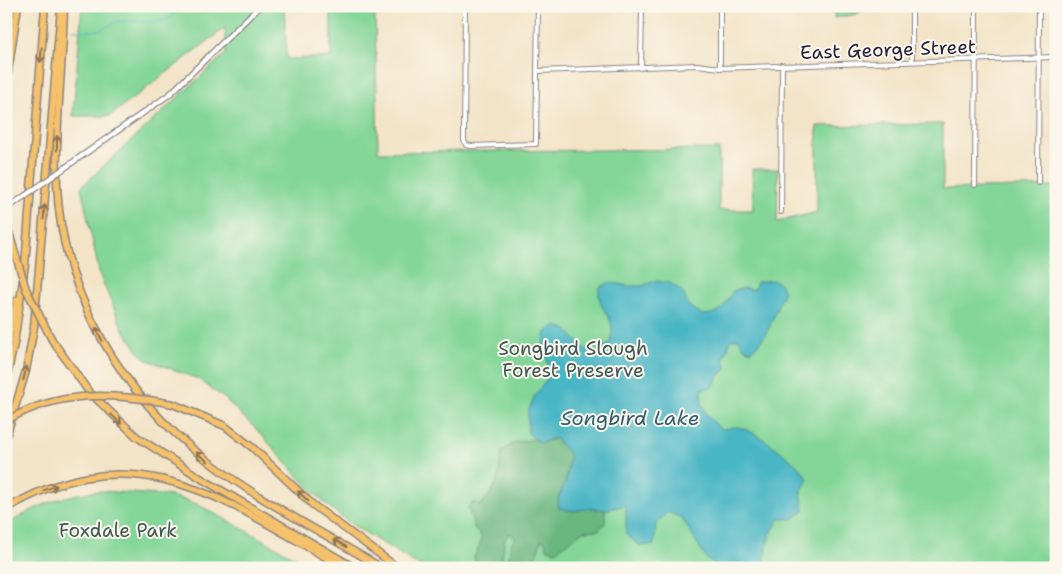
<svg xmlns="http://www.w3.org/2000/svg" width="1062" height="574" font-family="'Shantell Sans',sans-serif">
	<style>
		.green { fill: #83d698; stroke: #527c6a }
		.forest { fill: #6ab780; stroke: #466c5e }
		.water { fill: #49b6c5; stroke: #366c80 }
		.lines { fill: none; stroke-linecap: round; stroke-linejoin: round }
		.stream { stroke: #49b6c5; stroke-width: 1 }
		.minor-casing { stroke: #8a8382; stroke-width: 6 }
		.tertiary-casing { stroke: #8a8382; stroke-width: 7 }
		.motorway-casing { stroke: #8a8382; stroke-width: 9 }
		.minor { stroke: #fff; stroke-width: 4 }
		.tertiary { stroke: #fff; stroke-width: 4.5 }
		.motorway { stroke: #f5c16b; stroke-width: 6 }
		.tertiary-bridge-casing { stroke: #8a8382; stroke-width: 7; stroke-linecap: butt }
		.motorway-bridge-casing { stroke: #8a8382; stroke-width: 9; stroke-linecap: butt }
		.tertiary-bridge { stroke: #fff; stroke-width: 4.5 }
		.motorway-bridge { stroke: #f5c16b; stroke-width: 6 }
		.oneway { stroke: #8c7253 }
		.labels { text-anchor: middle; stroke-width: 4; stroke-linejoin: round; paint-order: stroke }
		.street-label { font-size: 19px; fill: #22223b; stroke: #fbf7ec }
		.park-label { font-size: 19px; fill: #3f5857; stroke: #fbf7ec }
		.water-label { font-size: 20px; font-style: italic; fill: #325d72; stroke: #fbf7ec }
	</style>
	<rect width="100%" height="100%" fill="#fbf7ec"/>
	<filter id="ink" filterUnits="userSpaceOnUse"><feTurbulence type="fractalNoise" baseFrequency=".02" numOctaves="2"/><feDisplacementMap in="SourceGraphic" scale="10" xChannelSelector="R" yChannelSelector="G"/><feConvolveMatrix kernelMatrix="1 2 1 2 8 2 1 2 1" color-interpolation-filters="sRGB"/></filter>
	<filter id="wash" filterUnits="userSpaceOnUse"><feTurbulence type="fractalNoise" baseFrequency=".0096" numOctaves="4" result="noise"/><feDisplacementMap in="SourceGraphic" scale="20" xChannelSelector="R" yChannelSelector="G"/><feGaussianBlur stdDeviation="1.12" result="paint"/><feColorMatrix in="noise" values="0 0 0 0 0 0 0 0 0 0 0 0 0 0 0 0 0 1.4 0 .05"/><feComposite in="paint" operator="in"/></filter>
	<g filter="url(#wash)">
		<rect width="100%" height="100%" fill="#f3e4c8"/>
		<!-- green -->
		<g class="green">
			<path d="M 82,6 L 284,6 L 287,59 L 331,57 L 331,11 L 336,6 L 370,6 L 375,11 L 378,152 L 719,149 L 719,210 L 753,210 L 752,169 L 778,169 L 777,222 L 817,212 L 817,126 L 943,124 L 943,189 L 1056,186 L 1056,568 L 423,568 L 351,524 L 328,506 L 309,488 L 257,430 L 224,398 L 198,379 L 145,359 L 138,351 L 122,327 L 100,276 L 81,187 L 226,53 L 225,28 L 110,116 L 73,116 Z"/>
			<path d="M 834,6 L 868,6 L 857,14 L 834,18 Z"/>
			<path d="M 101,491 L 172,496 L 197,504 L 315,568 L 6,568 L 6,526 C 33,506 69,493 101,491 Z"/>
		</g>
		<!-- forest -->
		<path class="forest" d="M 555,438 L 570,455 L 566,481 L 558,499 L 574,511 L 589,508 L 605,510 L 605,523 L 599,530 L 583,531 L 556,551 L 547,549 L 545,541 L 541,540 L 537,554 L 527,568 L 506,568 L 511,544 L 515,537 L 509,534 L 505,539 L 501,562 L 483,568 L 476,565 L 474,557 L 481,542 L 481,536 L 475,530 L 468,507 L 472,503 L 477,503 L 480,506 C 500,483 498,479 502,451 L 514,443 L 535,439 L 541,443 Z"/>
		<!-- water -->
		<path class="water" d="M 772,280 L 780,283 L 784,292 C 773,313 771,335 751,351 L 744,348 L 738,338 L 731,340 L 724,358 L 726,369 L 718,377 L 713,387 L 702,389 C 699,409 707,416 721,429 C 726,429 732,427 737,427 C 755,429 800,464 808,479 L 801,492 L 804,511 L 793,519 L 779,519 L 769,537 L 763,568 L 718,568 L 706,558 L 682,518 L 667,512 L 656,525 L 654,545 L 640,546 L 626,534 L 626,505 L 605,510 L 589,508 L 574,511 L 559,508 L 558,499 L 566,481 L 570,455 L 555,438 L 540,443 L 528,433 L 528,412 L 535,395 L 547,380 L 548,363 L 543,347 L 546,332 L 555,326 L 566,329 L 584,349 L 597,351 L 610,343 C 618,312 597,314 599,288 L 610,282 L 628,286 L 641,286 L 655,281 L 670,283 L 682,291 L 689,306 L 702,315 C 722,314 723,307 733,291 L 744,288 L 754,290 L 757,282 Z"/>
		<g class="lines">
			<!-- stream -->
			<path class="stream" d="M 73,30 C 82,30 95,33 104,28 C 110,25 115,21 122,21 C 141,19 169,30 178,6"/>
		</g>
	</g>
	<g filter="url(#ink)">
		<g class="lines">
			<defs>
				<g id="minor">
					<path d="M 465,6 L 464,140 L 466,145 L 471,146 L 536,144 L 538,6"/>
					<path d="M 912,61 L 912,6"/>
					<path d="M 641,68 L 642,6"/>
					<path d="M 720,68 L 720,6"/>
					<path d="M 538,71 L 697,65 L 720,68 L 1056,57"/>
					<path d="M 1038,183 L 1039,6"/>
					<path d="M 975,185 L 976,6"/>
					<path d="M 781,212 L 782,65"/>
				</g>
				<path id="tertiary" d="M 66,167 L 170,94 L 260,6"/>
				<g id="motorway">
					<path d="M 64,6 C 63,66 55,125 57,184 C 61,293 122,396 208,461 C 259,501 326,534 382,568"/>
					<path d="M 6,85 L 18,6"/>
					<path d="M 52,340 L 89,392 L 137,437 L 202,479 L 355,568"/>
					<path d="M 6,346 L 17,300"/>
					<path d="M 6,381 L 14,344 L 25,265 L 45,6"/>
					<path d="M 173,404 L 225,426 L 253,448 L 313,505 L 398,568"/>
					<path d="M 6,437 L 26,371 L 34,327 L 61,8"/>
					<path d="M 6,509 C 138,430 229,503 344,568"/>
				</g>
			</defs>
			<!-- minor casing -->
			<use href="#minor" class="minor-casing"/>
			<!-- tertiary casing -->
			<use href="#tertiary" class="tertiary-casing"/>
			<!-- motorway casing -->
			<use href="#motorway" class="motorway-casing"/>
			<!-- minor -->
			<use href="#minor" class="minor"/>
			<!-- tertiary -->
			<use href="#tertiary" class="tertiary"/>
			<!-- motorway -->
			<use href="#motorway" class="motorway"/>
			<defs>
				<path id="tertiary-bridge" d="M 6,209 L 66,167"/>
				<g id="motorway-bridge">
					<path d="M 7,226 L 26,289 L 52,340"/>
					<path d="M 6,421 C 60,389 114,393 173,404"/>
				</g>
			</defs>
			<!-- tertiary-bridge casing -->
			<use href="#tertiary-bridge" class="tertiary-bridge-casing"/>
			<!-- motorway-bridge casing -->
			<use href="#motorway-bridge" class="motorway-bridge-casing"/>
			<!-- tertiary-bridge -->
			<use href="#tertiary-bridge" class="tertiary-bridge"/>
			<!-- motorway-bridge -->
			<use href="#motorway-bridge" class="motorway-bridge"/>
		</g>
		<!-- one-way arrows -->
		<defs><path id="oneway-shaft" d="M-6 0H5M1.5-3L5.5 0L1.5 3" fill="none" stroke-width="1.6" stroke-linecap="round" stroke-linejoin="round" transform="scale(1.25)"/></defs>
		<g class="oneway">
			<use href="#oneway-shaft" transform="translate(41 55) rotate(95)"/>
			<use href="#oneway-shaft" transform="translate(57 143) rotate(-89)"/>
			<use href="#oneway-shaft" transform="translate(44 212) rotate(-86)"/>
			<use href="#oneway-shaft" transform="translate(99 334) rotate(-116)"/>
			<use href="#oneway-shaft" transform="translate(25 373) rotate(-77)"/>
			<use href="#oneway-shaft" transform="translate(116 419) rotate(43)"/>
			<use href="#oneway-shaft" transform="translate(202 457) rotate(-142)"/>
			<use href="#oneway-shaft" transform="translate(50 488) rotate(-20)"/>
			<use href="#oneway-shaft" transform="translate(303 496) rotate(-136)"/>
			<use href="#oneway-shaft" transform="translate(340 543) rotate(-149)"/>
		</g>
	</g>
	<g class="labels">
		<!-- street labels -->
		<g class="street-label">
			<text transform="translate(888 49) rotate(-2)" y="7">East George Street</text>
		</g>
		<!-- park labels -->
		<g class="park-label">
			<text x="573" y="355">Songbird Slough<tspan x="573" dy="22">Forest Preserve</tspan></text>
			<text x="118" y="537">Foxdale Park</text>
		</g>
		<!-- water labels -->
		<g class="water-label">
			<text x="630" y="425">Songbird Lake</text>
		</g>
	</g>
	<!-- margin -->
	<rect width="1062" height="574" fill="none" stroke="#fbf7ec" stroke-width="25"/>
</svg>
